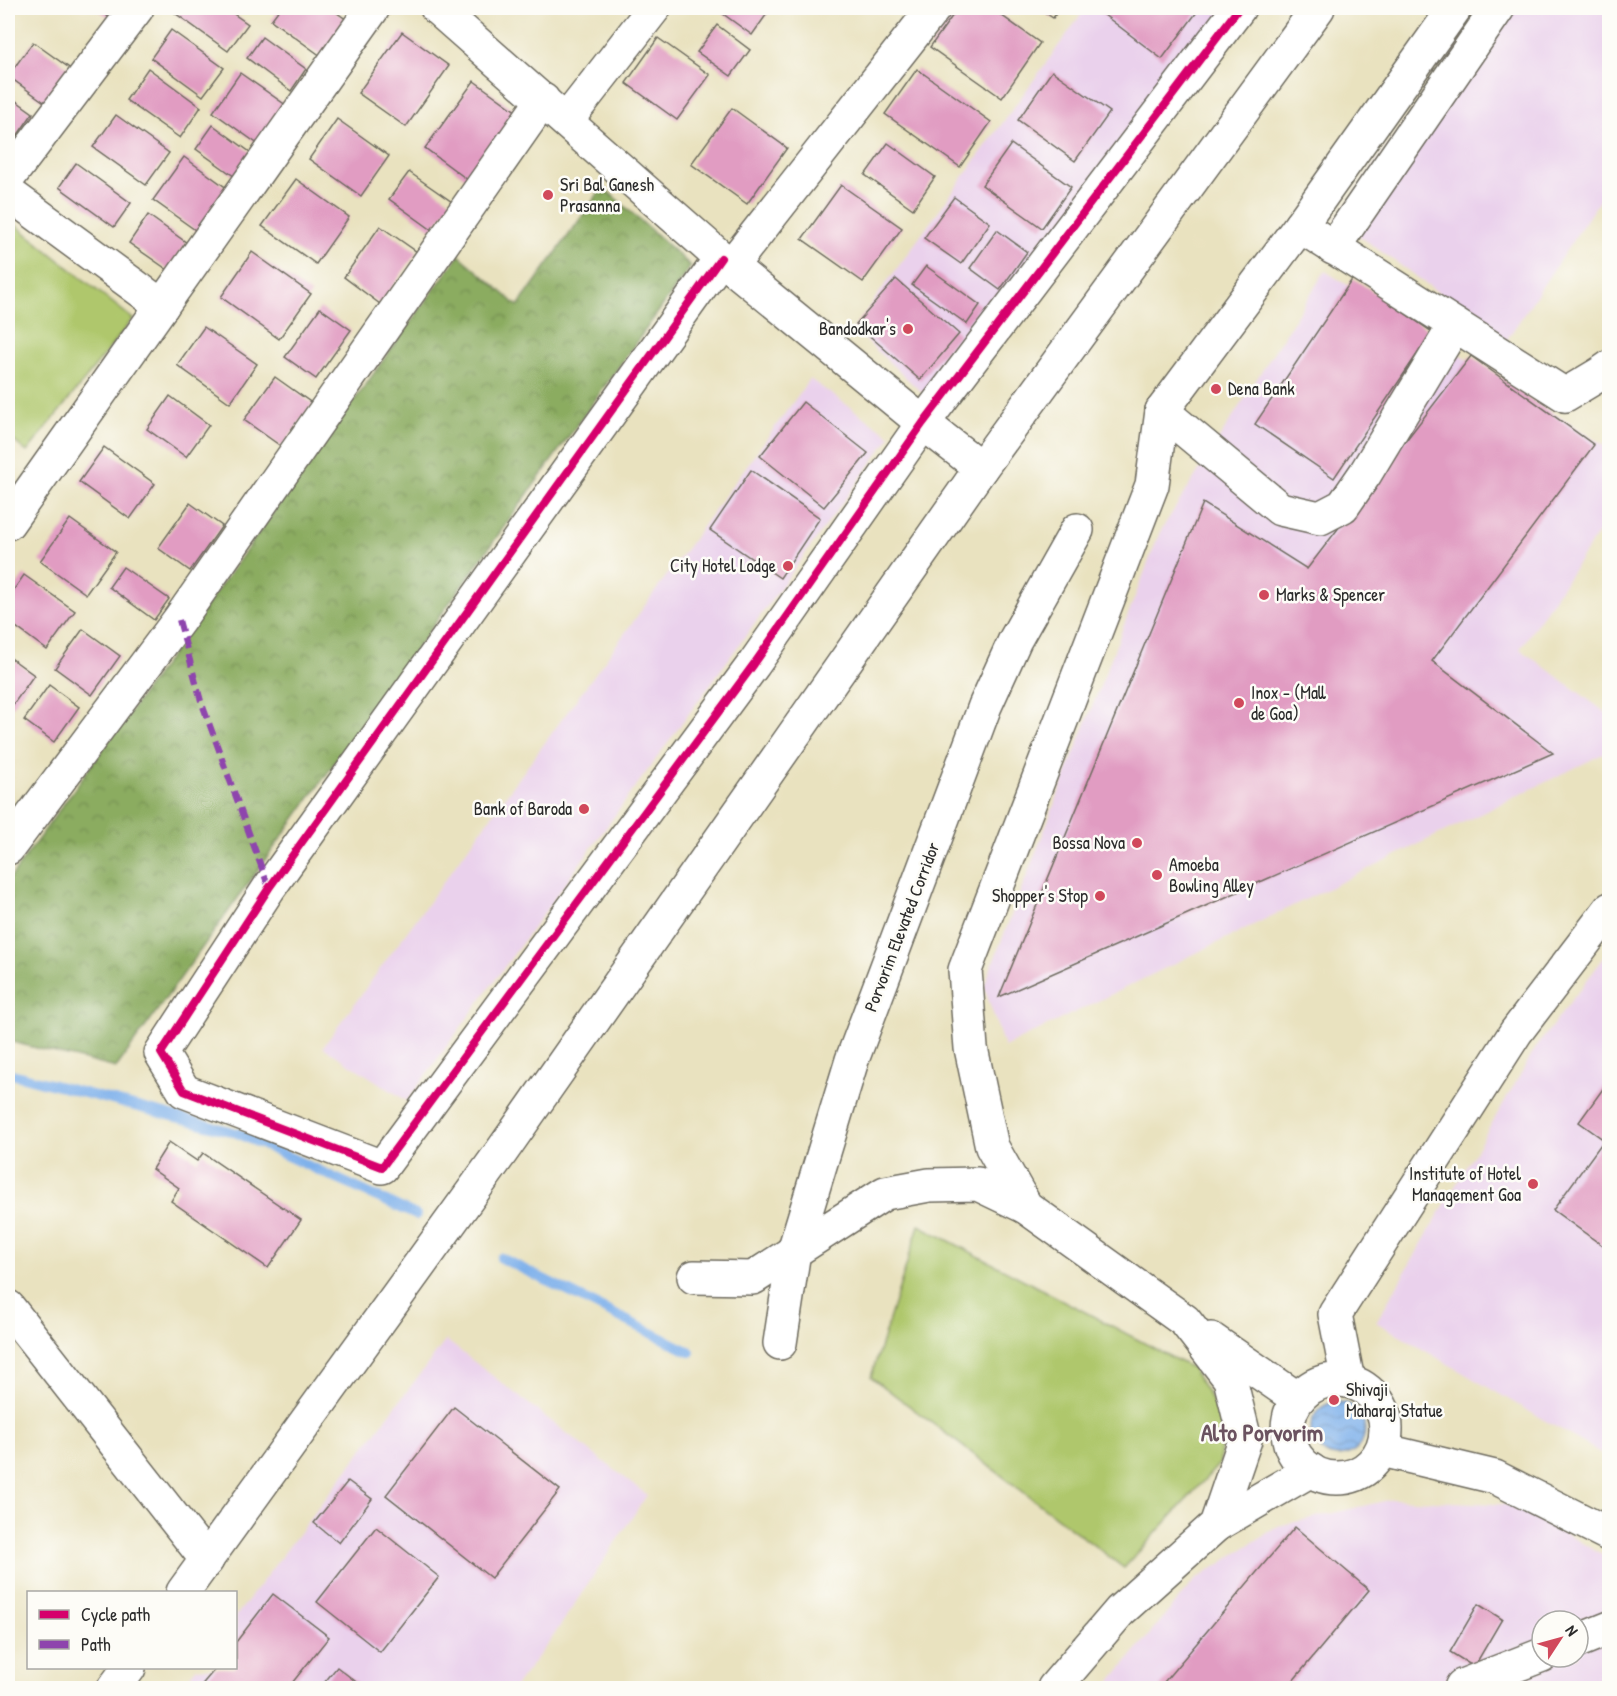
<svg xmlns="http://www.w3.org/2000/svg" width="1617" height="1696" font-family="'Patrick Hand',sans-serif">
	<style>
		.built { fill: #ead1ec; fill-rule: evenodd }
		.green { fill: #afc76c; stroke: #6d794c; stroke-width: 1.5 }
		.forest { fill: url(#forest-crowns); stroke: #5b6c46; stroke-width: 1.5 }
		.water { fill: url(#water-waves); stroke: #556e8b; stroke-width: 1.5 }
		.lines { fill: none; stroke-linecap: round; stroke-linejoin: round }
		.stream { stroke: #7fb1eb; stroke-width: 10 }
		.building { fill: #e19cc2 }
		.minor-casing { stroke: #6e6b5f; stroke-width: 36 }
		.major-casing { stroke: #6e6b5f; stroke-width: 36 }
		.highway-casing { stroke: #6e6b5f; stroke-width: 36 }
		.minor { stroke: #fff; stroke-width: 33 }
		.major { stroke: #fff; stroke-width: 33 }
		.highway { stroke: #fff; stroke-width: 33 }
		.quiet { stroke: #8e44ad; stroke-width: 6; stroke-dasharray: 12 6; stroke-linecap: butt }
		.cycleway-casing { stroke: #fdfcf7; stroke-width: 11 }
		.cycleway { stroke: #d6006c; stroke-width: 8 }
		.poi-dot { fill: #d1495b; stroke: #fdfcf7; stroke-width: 2 }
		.labels { text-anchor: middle; stroke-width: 5; stroke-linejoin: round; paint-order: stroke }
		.poi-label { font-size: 18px; fill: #2b2b2b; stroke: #fdfcf7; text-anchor: start }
		.street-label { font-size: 18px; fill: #2b2b2b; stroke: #fdfcf7 }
		.district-label { font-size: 24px; font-weight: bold; fill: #6b5360; stroke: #fdfcf7 }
	</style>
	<defs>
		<pattern id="forest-crowns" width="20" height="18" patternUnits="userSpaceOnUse" patternTransform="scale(1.5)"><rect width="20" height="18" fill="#8bac60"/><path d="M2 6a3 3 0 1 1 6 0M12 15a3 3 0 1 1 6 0" fill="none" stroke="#728c4f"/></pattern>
		<pattern id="water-waves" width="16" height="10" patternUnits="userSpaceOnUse" patternTransform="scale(1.5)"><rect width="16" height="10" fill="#7fb1eb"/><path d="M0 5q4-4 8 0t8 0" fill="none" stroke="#6890bf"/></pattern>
	</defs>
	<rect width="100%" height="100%" fill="#fdfcf7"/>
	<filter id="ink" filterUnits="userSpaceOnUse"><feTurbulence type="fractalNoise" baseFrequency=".0167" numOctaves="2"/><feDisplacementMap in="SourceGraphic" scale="12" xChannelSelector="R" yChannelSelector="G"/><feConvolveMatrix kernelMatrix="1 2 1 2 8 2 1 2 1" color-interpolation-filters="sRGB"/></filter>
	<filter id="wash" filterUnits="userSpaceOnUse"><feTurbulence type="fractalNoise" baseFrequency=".008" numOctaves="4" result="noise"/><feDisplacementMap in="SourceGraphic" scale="24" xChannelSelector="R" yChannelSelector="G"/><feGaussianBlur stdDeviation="1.35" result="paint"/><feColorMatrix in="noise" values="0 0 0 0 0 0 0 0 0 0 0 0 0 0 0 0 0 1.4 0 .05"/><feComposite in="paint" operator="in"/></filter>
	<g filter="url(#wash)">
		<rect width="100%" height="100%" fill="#e9e2bf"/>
		<!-- built -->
		<g class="built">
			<path d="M 1086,8 L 1227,8 L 941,410 L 853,329 Z"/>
			<path d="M 1485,8 L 1609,8 L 1609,186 L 1506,341 L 1336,219 Z"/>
			<path d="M 1325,271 L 1609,448 L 1609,517 L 1520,649 L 1609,715 L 1609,751 L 1004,1047 L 984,986 L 1160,532 Z"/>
			<path d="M 810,379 L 891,436 L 407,1101 L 323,1047 Z"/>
			<path d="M 1609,951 L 1609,1458 L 1376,1322 L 1537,1046 Z"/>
			<path d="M 446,1340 L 647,1495 L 550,1641 L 514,1688 L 180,1688 L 196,1668 L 236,1668 L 236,1616 Z"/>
			<path d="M 1393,1499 L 1513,1505 L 1609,1558 L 1609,1688 L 1105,1688 L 1194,1581 L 1278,1526 ZM 1542,1621 L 1578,1621 L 1578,1657 L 1542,1657 Z"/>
		</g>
		<!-- green -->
		<g class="green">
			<path d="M 8,219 L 133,319 L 27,452 L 8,436 Z"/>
			<path d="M 919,1225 L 1192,1368 L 1222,1417 L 1220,1463 L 1124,1568 L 871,1377 Z"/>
		</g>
		<!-- forest -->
		<path class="forest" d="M 603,187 L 691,266 L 116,1068 L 8,1041 L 8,881 L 459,255 L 518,306 Z"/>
		<!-- water -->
		<circle class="water" cx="1338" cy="1429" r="27"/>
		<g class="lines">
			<!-- stream -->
			<g class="stream">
				<path d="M 8,1073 L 237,1133 L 416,1215"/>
				<path d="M 501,1258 L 690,1352"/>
			</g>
		</g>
		<g id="blocks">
			<!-- building -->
			<g class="building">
				<path d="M 95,8 L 116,8 L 109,17 Z"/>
				<path d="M 179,8 L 225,8 L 248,24 L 228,51 L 175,13 Z"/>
				<path d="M 280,8 L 330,8 L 347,20 L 321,56 L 271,20 Z"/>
				<path d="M 715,8 L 764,8 L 769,11 L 752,35 Z"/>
				<path d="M 958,8 L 991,8 L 1040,43 L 1002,98 L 930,47 Z"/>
				<path d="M 1038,8 L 1060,8 L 1053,18 Z"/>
				<path d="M 1095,8 L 1200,8 L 1162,59 Z"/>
				<path d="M 717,25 L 750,50 L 731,76 L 697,52 Z"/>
				<path d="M 171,30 L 224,68 L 203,96 L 151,58 Z"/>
				<path d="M 402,32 L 449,66 L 406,127 L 358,93 Z"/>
				<path d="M 262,37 L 306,69 L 291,91 L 247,58 Z"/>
				<path d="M 658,38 L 710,75 L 677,120 L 626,83 Z"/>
				<path d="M 33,42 L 72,70 L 47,104 L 8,76 Z"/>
				<path d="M 148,68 L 201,107 L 180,138 L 126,100 Z"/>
				<path d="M 917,69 L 991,122 L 960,167 L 885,114 Z"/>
				<path d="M 1052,71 L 1110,112 L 1075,161 L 1018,120 Z"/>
				<path d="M 240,73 L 290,108 L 262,147 L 213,112 Z"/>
				<path d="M 474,81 L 517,112 L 468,180 L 425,148 Z"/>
				<path d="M 8,95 L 33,113 L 8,149 Z"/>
				<path d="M 732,108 L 787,148 L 747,204 L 691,164 Z"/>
				<path d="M 116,115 L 169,153 L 146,185 L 93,147 Z"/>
				<path d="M 337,119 L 389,156 L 361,196 L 309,159 Z"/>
				<path d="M 213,125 L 254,155 L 238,179 L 196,149 Z"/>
				<path d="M 888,143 L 935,177 L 913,209 L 865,175 Z"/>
				<path d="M 1011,144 L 1071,187 L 1042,228 L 982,185 Z"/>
				<path d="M 184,157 L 228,189 L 198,232 L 153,200 Z"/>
				<path d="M 76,163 L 131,203 L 114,227 L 59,187 Z"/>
				<path d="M 409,172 L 452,202 L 432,230 L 389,199 Z"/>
				<path d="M 296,179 L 349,217 L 316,264 L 262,226 Z"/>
				<path d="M 841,185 L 902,228 L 863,282 L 802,239 Z"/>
				<path d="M 954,197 L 990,223 L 961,264 L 924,238 Z"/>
				<path d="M 148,215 L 187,243 L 168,270 L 129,243 Z"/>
				<path d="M 380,226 L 417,252 L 380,304 L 344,277 Z"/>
				<path d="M 997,230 L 1027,252 L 1000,290 L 970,268 Z"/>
				<path d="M 252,252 L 311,294 L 279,339 L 221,297 Z"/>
				<path d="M 926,266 L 980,305 L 967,324 L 912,285 Z"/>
				<path d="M 1353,278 L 1432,332 L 1334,478 L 1255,424 Z"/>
				<path d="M 896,279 L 959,334 L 920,380 L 856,324 Z"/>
				<path d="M 320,308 L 351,330 L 316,379 L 285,357 Z"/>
				<path d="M 204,327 L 257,364 L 230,403 L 177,365 Z"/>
				<path d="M 1471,356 L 1594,445 L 1432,661 L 1553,753 L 999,997 L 1203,503 L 1307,569 Z"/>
				<path d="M 275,377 L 313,404 L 282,447 L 244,420 Z"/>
				<path d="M 170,396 L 209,425 L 186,457 L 147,429 Z"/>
				<path d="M 803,402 L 868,453 L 824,507 L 760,456 Z"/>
				<path d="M 104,447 L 155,484 L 130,519 L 79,482 Z"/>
				<path d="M 751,470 L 820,518 L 780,578 L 710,530 Z"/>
				<path d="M 190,503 L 222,526 L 190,571 L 158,548 Z"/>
				<path d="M 70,519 L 116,552 L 86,594 L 40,561 Z"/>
				<path d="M 123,567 L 169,599 L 154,620 L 109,587 Z"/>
				<path d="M 24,575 L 75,611 L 47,650 L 8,621 L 8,598 Z"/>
				<path d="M 83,629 L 120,656 L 92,695 L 55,668 Z"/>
				<path d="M 8,656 L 34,675 L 8,712 Z"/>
				<path d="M 49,685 L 79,707 L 54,742 L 24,720 Z"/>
				<path d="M 1610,1079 L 1610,1251 L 1553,1210 L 1604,1140 L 1579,1122 Z"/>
				<path d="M 169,1142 L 197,1161 L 203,1153 L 301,1220 L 268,1268 L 171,1201 L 179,1188 L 152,1169 Z"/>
				<path d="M 454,1407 L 560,1490 L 491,1578 L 386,1495 Z"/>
				<path d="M 348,1481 L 372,1499 L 339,1543 L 314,1523 Z"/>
				<path d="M 376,1527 L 439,1577 L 380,1652 L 317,1602 Z"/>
				<path d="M 1295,1527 L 1369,1590 L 1287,1688 L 1159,1688 Z"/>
				<path d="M 273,1594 L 329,1637 L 288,1688 L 199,1688 L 216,1668 L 236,1668 L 236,1642 Z"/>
				<path d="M 1478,1604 L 1502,1619 L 1474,1667 L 1450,1652 Z"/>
				<path d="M 337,1667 L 364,1688 L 320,1688 Z"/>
			</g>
		</g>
	</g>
	<g filter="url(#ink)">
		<use href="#blocks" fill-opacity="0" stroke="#6e6b5f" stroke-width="1.5"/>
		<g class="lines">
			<defs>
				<g id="minor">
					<path d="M 437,8 L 721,258 L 923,423 L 981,468"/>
					<path d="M 566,121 L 654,8"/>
					<path d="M 8,178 L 137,8"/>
					<path d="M 8,193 L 162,306"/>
					<path d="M 1300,226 L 1565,395 L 1600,374 L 1610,367"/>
					<path d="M 1333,248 L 1498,8"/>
					<path d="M 721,258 L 269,888 L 161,1053 L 184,1091 L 382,1167 L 754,664 L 923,423 L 1239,8"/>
					<path d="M 731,266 L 934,8"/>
					<path d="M 1162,411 L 1280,509 L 1320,518 L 1343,506 L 1365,474 L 1455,325"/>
					<path d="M 8,523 L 373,8"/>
					<path d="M 8,848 L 179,620 L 543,100"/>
					<path d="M 8,1307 L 207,1560"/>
					<path d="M 1348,1381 L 1335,1314 L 1516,1032 L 1610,909"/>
					<path d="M 1382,1450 L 1495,1477 L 1610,1535"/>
					<path d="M 1578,1641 L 1610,1628"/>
					<path d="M 1461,1688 L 1462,1686 L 1542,1655"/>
				</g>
				<g id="major">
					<path d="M 694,1277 L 753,1278 L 885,1193 L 929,1185 L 978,1184 L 1026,1207"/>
					<path d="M 1211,1339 L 1298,1399"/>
					<circle cx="1337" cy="1429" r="49"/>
					<path d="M 1216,1525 L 1311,1470"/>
					<path d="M 1054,1688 L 1120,1611 L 1216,1525 L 1245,1440 L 1230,1379 L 1185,1321 L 1026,1207 L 992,1147 L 971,1048 L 965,970 L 1152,485 L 1162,411"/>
				</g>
				<g id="highway">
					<path d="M 1162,411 L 1300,226 L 1455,8"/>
					<path d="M 780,1343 L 794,1251 L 852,1060 L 985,706 L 1015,640 L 1077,530"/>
					<path d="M 183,1592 L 502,1151 L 981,468 L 1318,8"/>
					<path d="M 114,1688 L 129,1668"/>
				</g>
			</defs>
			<!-- minor casing -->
			<use href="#minor" class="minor-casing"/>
			<!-- major casing -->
			<use href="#major" class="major-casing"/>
			<!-- highway casing -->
			<use href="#highway" class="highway-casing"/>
			<!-- minor -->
			<use href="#minor" class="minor"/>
			<!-- major -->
			<use href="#major" class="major"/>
			<!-- highway -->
			<use href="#highway" class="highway"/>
			<!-- quiet -->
			<path class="quiet" d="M 179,620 L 201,701 L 269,888"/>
			<defs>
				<path id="cycleway" d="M 721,258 L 269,888 L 161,1053 L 184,1091 L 382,1167 L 754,664 L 923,423 L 1239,8"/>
			</defs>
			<!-- cycleway casing -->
			<use href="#cycleway" class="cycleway-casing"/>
			<!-- cycleway -->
			<use href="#cycleway" class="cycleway"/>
		</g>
	</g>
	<!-- markers -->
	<g class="poi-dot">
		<circle cx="548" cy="195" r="6"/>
		<circle cx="908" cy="329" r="6"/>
		<circle cx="1216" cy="389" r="6"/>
		<circle cx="788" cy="566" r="6"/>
		<circle cx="1264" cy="595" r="6"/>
		<circle cx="1239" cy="703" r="6"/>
		<circle cx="584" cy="809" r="6"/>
		<circle cx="1137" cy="843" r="6"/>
		<circle cx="1157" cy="875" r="6"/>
		<circle cx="1100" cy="896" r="6"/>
		<circle cx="1533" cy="1184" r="6"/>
		<circle cx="1334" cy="1400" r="6"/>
	</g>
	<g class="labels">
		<!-- poi labels -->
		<g class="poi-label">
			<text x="560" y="191">Sri Bal Ganesh<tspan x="560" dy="21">Prasanna</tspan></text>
			<text x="896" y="335" text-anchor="end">Bandodkar's</text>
			<text x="1228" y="395">Dena Bank</text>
			<text x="776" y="572" text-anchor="end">City Hotel Lodge</text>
			<text x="1276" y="601">Marks &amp; Spencer</text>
			<text x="1251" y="699">Inox - (Mall<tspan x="1251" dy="21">de Goa)</tspan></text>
			<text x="572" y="815" text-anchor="end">Bank of Baroda</text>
			<text x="1125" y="849" text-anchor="end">Bossa Nova</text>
			<text x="1169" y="871">Amoeba<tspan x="1169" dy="21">Bowling Alley</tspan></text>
			<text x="1088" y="902" text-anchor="end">Shopper's Stop</text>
			<text x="1521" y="1180" text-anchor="end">Institute of Hotel<tspan x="1521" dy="21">Management Goa</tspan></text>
			<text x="1346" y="1396">Shivaji<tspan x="1346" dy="21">Maharaj Statue</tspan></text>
		</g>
		<!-- street labels -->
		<g class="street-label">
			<text transform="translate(902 927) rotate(-69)" y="6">Porvorim Elevated Corridor</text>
		</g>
		<!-- district labels -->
		<g class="district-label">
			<text x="1262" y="1441">Alto Porvorim</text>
		</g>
	</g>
	<!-- margin -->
	<rect width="1617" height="1696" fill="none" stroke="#fdfcf7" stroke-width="30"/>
	<!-- legend -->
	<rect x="27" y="1591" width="210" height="78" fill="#fdfcf7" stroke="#a9a8a5" stroke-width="1.5"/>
	<rect x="39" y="1610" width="30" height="9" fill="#d6006c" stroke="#a9a8a5" stroke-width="1.5"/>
	<text x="81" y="1621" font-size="18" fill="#2b2b2b">Cycle path</text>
	<rect x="39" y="1640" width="30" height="9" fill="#8e44ad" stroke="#a9a8a5" stroke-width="1.5"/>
	<text x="81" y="1651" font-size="18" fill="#2b2b2b">Path</text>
	<!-- north arrow -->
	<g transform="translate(1560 1639) rotate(54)"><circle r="28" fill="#fdfcf7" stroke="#a9a8a5" stroke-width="1.5"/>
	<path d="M0-4.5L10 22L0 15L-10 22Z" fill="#d1495b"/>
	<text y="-9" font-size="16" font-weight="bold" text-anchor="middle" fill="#2b2b2b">N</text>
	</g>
</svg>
